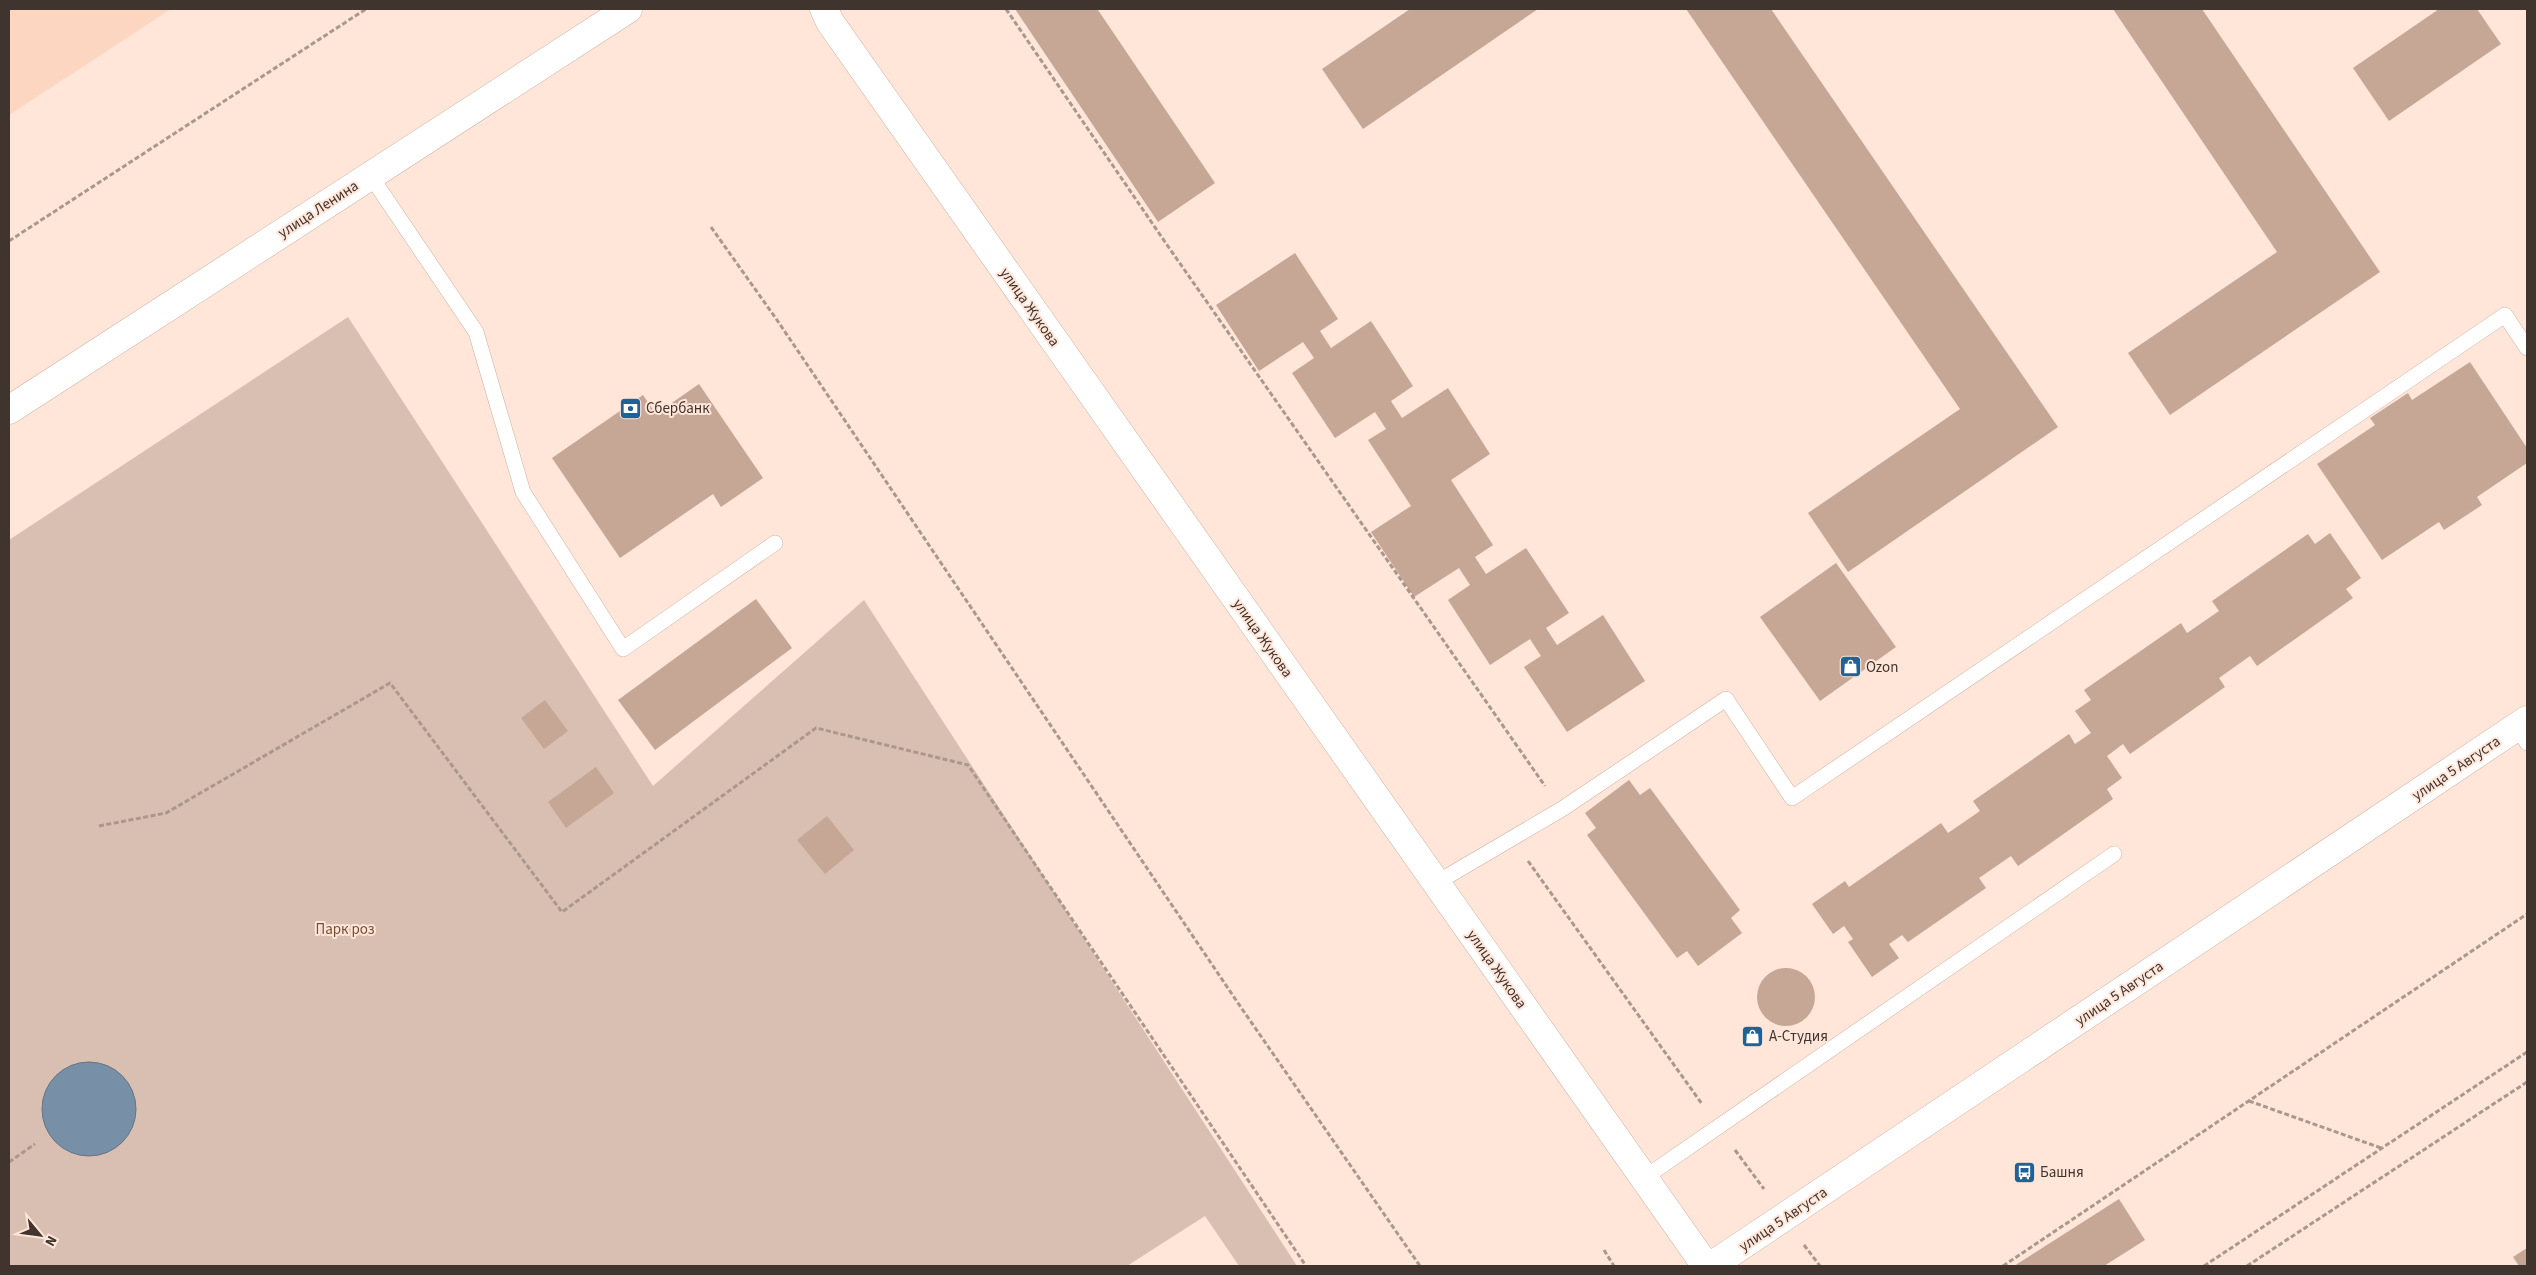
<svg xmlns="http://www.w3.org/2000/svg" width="2536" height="1275" font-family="'Source Sans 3',sans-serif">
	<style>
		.built { fill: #fdd6c2 }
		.green { fill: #d9bfb1 }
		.water { fill: #7790a7; stroke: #667483 }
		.building { fill: #c6a695 }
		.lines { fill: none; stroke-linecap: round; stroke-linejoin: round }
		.lane-casing { stroke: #ceb0a0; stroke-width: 16 }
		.street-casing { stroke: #ceb0a0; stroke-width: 29 }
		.secondary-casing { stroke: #ceb0a0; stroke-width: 29 }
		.path { stroke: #aa978d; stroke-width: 3; stroke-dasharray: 5 2.5; stroke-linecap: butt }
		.lane { stroke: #fff; stroke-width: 15 }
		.street { stroke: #fff; stroke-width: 28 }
		.secondary { stroke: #fff; stroke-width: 28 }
		.labels { text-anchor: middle; stroke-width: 4; stroke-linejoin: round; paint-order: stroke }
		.street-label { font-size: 15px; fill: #40342e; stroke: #ffe6d9 }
		.poi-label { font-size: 15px; fill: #40342e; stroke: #ffe6d9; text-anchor: start }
		.park-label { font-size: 15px; fill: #794b31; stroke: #ffe6d9 }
	</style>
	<rect width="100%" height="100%" fill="#ffe6d9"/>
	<!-- built -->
	<path class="built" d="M 9,9 L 171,9 L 9,115 Z"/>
	<!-- green -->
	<path class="green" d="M 348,317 L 653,786 L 864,600 L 1297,1266 L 1239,1266 L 1205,1216 L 1127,1266 L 9,1266 L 9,540 Z"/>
	<!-- water -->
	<circle class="water" cx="89" cy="1109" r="47"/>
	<!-- building -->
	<g class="building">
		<path d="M 1015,9 L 1100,9 L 1098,10 L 1215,183 L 1158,222 Z"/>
		<path d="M 1410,9 L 1538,9 L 1363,129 L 1322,69 Z"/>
		<path d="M 1686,9 L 1771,9 L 2058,427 L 1848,572 L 1808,513 L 1960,409 Z"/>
		<path d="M 2113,9 L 2202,9 L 2380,272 L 2170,415 L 2128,353 L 2277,252 Z"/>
		<path d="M 2439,9 L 2477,9 L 2501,44 L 2389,121 L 2353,68 Z"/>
		<path d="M 1295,253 L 1338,319 L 1320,331 L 1331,348 L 1371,321 L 1413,386 L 1391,401 L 1402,418 L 1448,388 L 1490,454 L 1451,480 L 1493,545 L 1475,557 L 1486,574 L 1526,548 L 1569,613 L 1546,628 L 1557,645 L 1603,615 L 1645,681 L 1567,732 L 1524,667 L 1541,656 L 1530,639 L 1490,665 L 1448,600 L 1470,585 L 1459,568 L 1414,597 L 1371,532 L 1411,506 L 1368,440 L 1386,429 L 1375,412 L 1335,438 L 1292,373 L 1314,358 L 1303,342 L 1259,371 L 1216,305 Z"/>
		<path d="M 2470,362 L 2527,448 L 2527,463 L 2477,497 L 2482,505 L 2444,530 L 2439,522 L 2382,560 L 2317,464 L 2375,425 L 2370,418 L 2408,393 L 2412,400 Z"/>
		<path d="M 699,384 L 763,478 L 721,507 L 713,494 L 620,558 L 552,458 L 643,395 L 656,414 Z"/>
		<path d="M 2330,533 L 2361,578 L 2346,589 L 2353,598 L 2257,666 L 2250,656 L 2219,678 L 2225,687 L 2130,754 L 2123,744 L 2107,756 L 2122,778 L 2107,789 L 2113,799 L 2018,866 L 2011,856 L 1979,878 L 1986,888 L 1908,942 L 1902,935 L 1889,944 L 1899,958 L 1872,977 L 1848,942 L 1853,939 L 1844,926 L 1833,934 L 1812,904 L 1845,881 L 1849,887 L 1941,823 L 1948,833 L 1980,811 L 1973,801 L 2069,734 L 2075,744 L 2091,733 L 2075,711 L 2091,700 L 2084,690 L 2181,623 L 2187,633 L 2219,611 L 2212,601 L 2308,534 L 2315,544 Z"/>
		<path d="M 1836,563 L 1896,647 L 1820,701 L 1760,617 Z"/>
		<path d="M 756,599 L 792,648 L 655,750 L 618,700 Z"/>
		<path d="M 545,700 L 568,731 L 544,749 L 521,718 Z"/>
		<path d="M 596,767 L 614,793 L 566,828 L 548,802 Z"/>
		<path d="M 1629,780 L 1640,795 L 1650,788 L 1740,910 L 1731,918 L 1742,933 L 1698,966 L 1687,951 L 1677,958 L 1587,835 L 1596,828 L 1585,813 Z"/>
		<path d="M 827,816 L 854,850 L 825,874 L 797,840 Z"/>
		<circle cx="1786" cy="997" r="29"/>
		<path d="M 2119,1199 L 2145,1240 L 2104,1266 L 2014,1266 Z"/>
		<path d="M 2527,1248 L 2527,1266 L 2519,1266 L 2513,1257 Z"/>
	</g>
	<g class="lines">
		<defs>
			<g id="lane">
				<path d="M 370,175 L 476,332 L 523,492 L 623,649 L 775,543"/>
				<path d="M 2517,726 L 2527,743"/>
				<path d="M 1436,883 L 1562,809 L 1726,699 L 1792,798 L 2505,315 L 2527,348"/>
				<path d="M 1644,1178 L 2114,854"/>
			</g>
			<g id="street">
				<path d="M 824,9 L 830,22 L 1706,1266"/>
				<path d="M 9,410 L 628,9"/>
			</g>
			<path id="secondary" d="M 1711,1266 L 2527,720"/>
		</defs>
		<!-- lane casing -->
		<use href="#lane" class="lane-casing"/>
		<!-- street casing -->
		<use href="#street" class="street-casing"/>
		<!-- secondary casing -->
		<use href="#secondary" class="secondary-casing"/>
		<!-- path -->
		<g class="path">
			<path d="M 1006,9 L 1165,242 L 1545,786"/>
			<path d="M 711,227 L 777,320 L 1240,1006 L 1420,1266"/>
			<path d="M 9,241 L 366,9"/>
			<path d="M 99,826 L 166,813 L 390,683 L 562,912 L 816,728 L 968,765 L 1306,1266"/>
			<path d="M 1528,861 L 1702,1104"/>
			<path d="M 2249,1101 L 2381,1148"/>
			<path d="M 1735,1150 L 1764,1189"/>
			<path d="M 9,1162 L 35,1144"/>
			<path d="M 1804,1245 L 1820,1266"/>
			<path d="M 1604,1250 L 1614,1266"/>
			<path d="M 2003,1266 L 2527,914"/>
			<path d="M 2204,1266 L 2527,1052"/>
			<path d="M 2247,1266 L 2527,1082"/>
		</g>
		<!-- lane -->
		<use href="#lane" class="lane"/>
		<!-- street -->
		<use href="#street" class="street"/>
		<!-- secondary -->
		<use href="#secondary" class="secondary"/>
	</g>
	<!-- icons -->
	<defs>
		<symbol id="bank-square" viewBox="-11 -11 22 22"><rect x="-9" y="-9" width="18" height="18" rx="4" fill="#1d6397" stroke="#ffe6d9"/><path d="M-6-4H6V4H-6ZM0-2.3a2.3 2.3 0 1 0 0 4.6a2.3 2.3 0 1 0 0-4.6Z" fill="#fff"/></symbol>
		<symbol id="shop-square" viewBox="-11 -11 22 22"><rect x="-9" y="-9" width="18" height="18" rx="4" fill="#1d6397" stroke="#ffe6d9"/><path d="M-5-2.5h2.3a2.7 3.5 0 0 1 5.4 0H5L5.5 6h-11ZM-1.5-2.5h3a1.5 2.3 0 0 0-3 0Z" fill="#fff"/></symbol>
		<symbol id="bus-square" viewBox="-11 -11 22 22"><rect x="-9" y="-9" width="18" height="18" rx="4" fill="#1d6397" stroke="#ffe6d9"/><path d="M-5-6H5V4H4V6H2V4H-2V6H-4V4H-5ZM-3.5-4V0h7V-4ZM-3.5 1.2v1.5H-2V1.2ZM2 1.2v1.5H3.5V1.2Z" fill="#fff"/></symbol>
	</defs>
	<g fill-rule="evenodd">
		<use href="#bank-square" x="618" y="396" width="25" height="25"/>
		<use href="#shop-square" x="1838" y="654" width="25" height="25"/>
		<use href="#shop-square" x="1740" y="1024" width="25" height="25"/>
		<use href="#bus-square" x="2012" y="1160" width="25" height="25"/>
	</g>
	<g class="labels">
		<!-- street labels -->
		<g class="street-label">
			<text transform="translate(318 209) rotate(-33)" y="5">улица Ленина</text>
			<text transform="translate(1030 307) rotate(55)" y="5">улица Жукова</text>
			<text transform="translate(1263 638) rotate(55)" y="5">улица Жукова</text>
			<text transform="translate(2456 768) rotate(-34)" y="5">улица 5 Августа</text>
			<text transform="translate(1497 969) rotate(55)" y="5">улица Жукова</text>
			<text transform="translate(2119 993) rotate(-34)" y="5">улица 5 Августа</text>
			<text transform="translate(1783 1219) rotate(-34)" y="5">улица 5 Августа</text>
		</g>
		<!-- poi labels -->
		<g class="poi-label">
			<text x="646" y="413">Сбербанк</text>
			<text x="1866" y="672">Ozon</text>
			<text x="1769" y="1041">А-Студия</text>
			<text x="2040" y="1177">Башня</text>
		</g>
		<!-- park labels -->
		<g class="park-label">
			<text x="345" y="934">Парк роз</text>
		</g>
	</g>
	<!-- border -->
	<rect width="2536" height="1275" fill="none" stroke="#40342e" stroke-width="20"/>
	<!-- north arrow -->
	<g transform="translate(40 1235) rotate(119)" stroke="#ffe6d9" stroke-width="4" paint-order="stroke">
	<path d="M0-4L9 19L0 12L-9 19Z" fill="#40342e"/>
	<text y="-8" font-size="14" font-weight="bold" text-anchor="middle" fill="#40342e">N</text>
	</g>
</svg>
